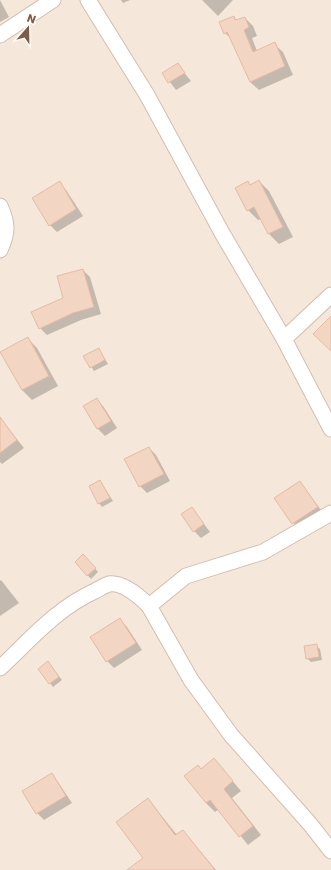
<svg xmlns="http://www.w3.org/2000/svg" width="331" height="870" font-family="Poppins,sans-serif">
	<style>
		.residential { fill: #f5e8da }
		.shadow { fill: #0003 }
		.building { fill: #f3d5c3; stroke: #e6bba3 }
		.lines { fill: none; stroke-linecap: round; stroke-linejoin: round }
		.minor-casing { stroke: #d1beb0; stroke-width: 17 }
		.minor { stroke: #fff; stroke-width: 15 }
	</style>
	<rect width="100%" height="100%" fill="#fdf6ec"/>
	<!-- residential -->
	<rect class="residential" x="0" y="0" width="331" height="870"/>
	<!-- shadow -->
	<g class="shadow">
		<path d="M 0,0 L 9,17 L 0,22 Z"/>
		<path d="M 121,0 L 130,0 L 123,3 Z"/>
		<path d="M 202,0 L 233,0 L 218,16 Z"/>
		<path d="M 234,17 L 237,21 L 245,18 L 253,26 L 257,36 L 252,38 L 257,51 L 274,44 L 283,52 L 293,75 L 259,90 L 250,82 L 232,40 L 225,33 Z"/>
		<path d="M 178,65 L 191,81 L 176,90 L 163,73 Z"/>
		<path d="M 259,181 L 269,191 L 293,237 L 279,244 L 269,234 L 261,219 L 258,220 L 248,210 L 248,182 L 251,185 Z"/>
		<path d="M 59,183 L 66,190 L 83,216 L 57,232 L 50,225 Z"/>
		<path d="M 83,270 L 90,277 L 101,314 L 81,320 L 47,335 L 40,328 L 65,298 Z"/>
		<path d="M 27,338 L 37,348 L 58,386 L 32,400 L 22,390 L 2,352 Z"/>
		<path d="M 99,349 L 108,364 L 94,371 L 85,356 Z"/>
		<path d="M 96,399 L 103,406 L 117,428 L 105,436 L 98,429 L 84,406 Z"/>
		<path d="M 0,418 L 24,448 L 2,464 L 0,462 Z"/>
		<path d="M 149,448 L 156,455 L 170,481 L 147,493 L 140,486 Z"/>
		<path d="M 100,481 L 113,501 L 102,507 L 99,503 Z"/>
		<path d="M 300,482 L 324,514 L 300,531 L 275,498 Z"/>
		<path d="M 192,508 L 210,532 L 201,538 L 194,531 Z"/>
		<path d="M 87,559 L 98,572 L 91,579 L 76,562 Z"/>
		<path d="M 1,580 L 19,603 L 0,616 L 0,581 Z"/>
		<path d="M 120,620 L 127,627 L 142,650 L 114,668 L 107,661 Z"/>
		<path d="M 316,646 L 320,649 L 322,660 L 311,662 L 307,658 Z"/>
		<path d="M 51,666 L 62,680 L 53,687 L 50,683 Z"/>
		<path d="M 214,759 L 241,791 L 232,798 L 261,835 L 248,845 L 219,809 L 215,812 L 206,803 L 201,770 Z"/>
		<path d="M 51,775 L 58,782 L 72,803 L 44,820 L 37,813 Z"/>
		<path d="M 148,799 L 177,835 L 183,831 L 216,870 L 129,870 L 144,858 Z"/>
	</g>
	<!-- building -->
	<g class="building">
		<path d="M 234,16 L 235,20 L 245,17 L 249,27 L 244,30 L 253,52 L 275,42 L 285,66 L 250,82 L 227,32 L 224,34 L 219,22 Z"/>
		<path d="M 178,63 L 185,73 L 168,83 L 162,73 Z"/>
		<path d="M 259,180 L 283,227 L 268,234 L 254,207 L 247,211 L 235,188 L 248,181 L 250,185 Z"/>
		<path d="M 60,181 L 76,209 L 49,226 L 32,198 Z"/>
		<path d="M 83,269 L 94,307 L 73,313 L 39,329 L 31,312 L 63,298 L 57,276 Z"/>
		<path d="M 331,316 L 331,351 L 313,334 Z"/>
		<path d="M 28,337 L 49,376 L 22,390 L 0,352 Z"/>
		<path d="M 99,348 L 105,360 L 90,368 L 83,356 Z"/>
		<path d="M 97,398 L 111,421 L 97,429 L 83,406 Z"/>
		<path d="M 0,417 L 17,440 L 0,453 Z"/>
		<path d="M 149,447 L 164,474 L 139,487 L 124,459 Z"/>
		<path d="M 100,480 L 110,498 L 98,504 L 89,486 Z"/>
		<path d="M 300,481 L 318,507 L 292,524 L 274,498 Z"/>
		<path d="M 192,507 L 204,524 L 193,532 L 181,514 Z"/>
		<path d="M 83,554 L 96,568 L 87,576 L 75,562 Z"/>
		<path d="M 120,618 L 136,643 L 106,662 L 90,637 Z"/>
		<path d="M 317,644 L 319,657 L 306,659 L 304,646 Z"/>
		<path d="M 48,661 L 59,677 L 49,684 L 38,669 Z"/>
		<path d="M 214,758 L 233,781 L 224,789 L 253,826 L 239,837 L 210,800 L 206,803 L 184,776 L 198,765 L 201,769 Z"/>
		<path d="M 52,773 L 66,796 L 36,814 L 22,791 Z"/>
		<path d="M 148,798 L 175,835 L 183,830 L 215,870 L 127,870 L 143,858 L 116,822 Z"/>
	</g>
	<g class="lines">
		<defs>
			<g id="minor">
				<path d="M 88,0 L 147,95 L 222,233 L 284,339 L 331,429"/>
				<path d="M 0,35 L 53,0"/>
				<path d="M 0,206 C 8,223 8,233 0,250"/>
				<path d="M 284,339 L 331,295"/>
				<path d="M 149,606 L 191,680 L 231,735 L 310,824 L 331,851"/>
				<path d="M 0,668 C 30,640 57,608 95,591 C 99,589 105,585 109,584 C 123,582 140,597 149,606 L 186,576 L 263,552 L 331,513"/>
			</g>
		</defs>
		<!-- minor casing -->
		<use href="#minor" class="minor-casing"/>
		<!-- minor -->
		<use href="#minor" class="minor"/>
	</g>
	<!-- north arrow -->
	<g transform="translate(28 28) rotate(20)" stroke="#fffaf3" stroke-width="3" paint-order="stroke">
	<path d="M0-3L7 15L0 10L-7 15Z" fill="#7a5c4d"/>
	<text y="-6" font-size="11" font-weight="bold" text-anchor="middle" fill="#7a5c4d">N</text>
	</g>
</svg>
